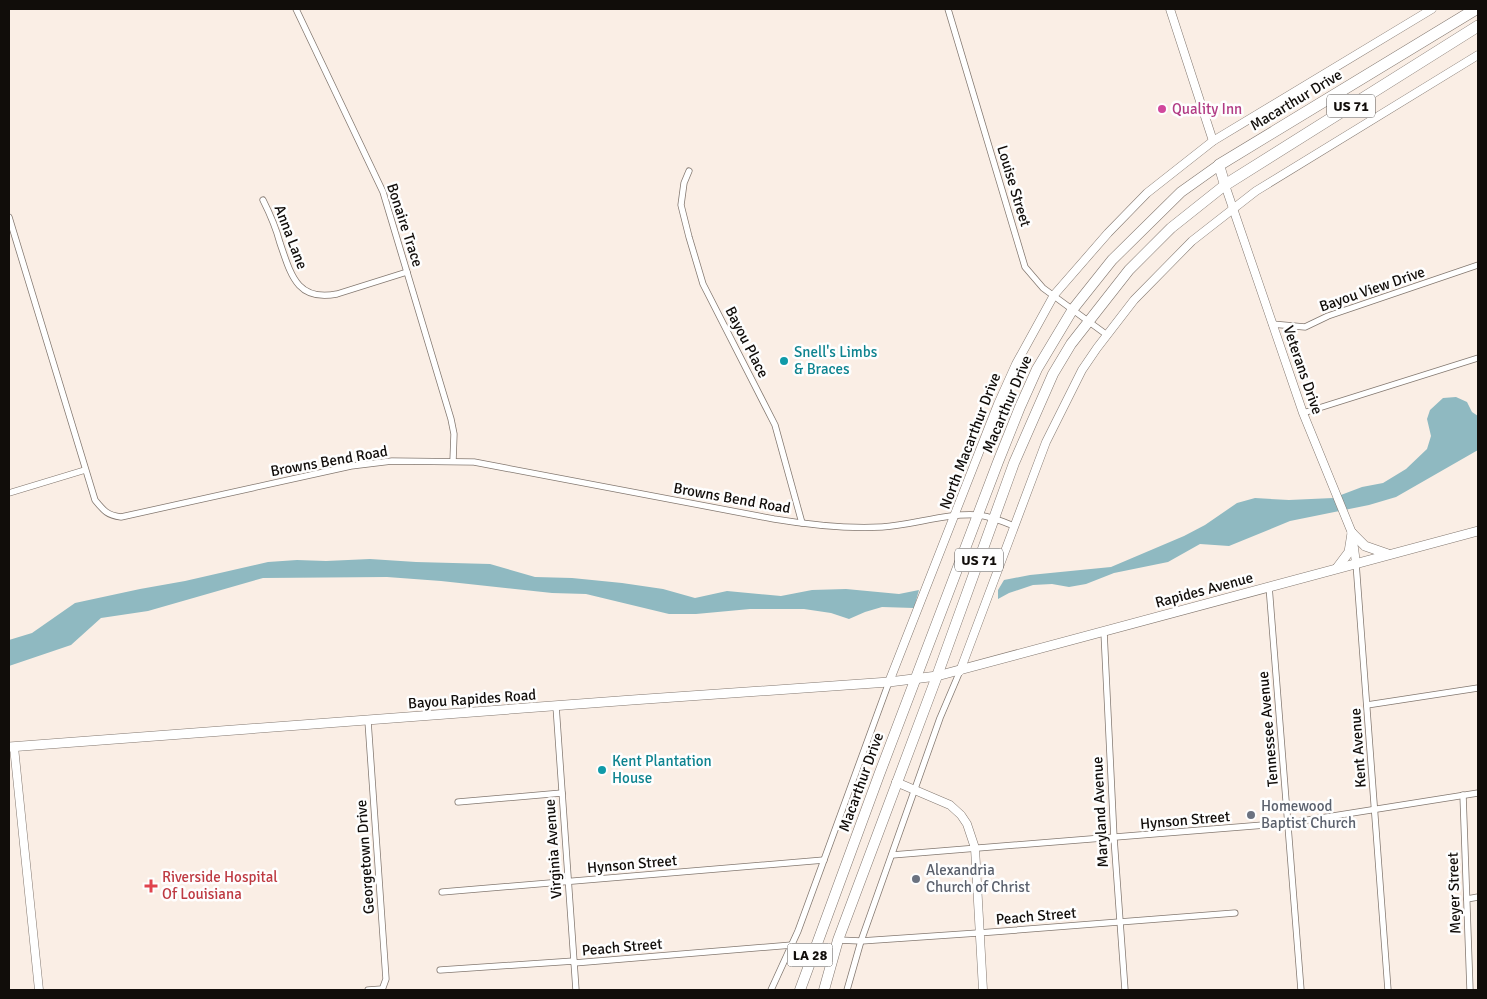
<svg xmlns="http://www.w3.org/2000/svg" width="1487" height="999" font-family="Signika,sans-serif">
	<style>
		.water { fill: #8fb9c1 }
		.lines { fill: none; stroke-linecap: round; stroke-linejoin: round }
		.minor-casing { stroke: #837870; stroke-width: 7 }
		.tertiary-casing { stroke: #837870; stroke-width: 9 }
		.secondary-casing { stroke: #837870; stroke-width: 10 }
		.trunk-casing { stroke: #837870; stroke-width: 11 }
		.motorway-casing { stroke: #837870; stroke-width: 12 }
		.minor { stroke: #fff; stroke-width: 5.5 }
		.tertiary { stroke: #fff; stroke-width: 8 }
		.secondary { stroke: #fff; stroke-width: 9 }
		.trunk { stroke: #fff; stroke-width: 10 }
		.motorway { stroke: #fff; stroke-width: 11 }
		.hotel-dot { fill: #d1479c; stroke: #fefefe; stroke-width: 2 }
		.culture-dot { fill: #0f9aa8; stroke: #fefefe; stroke-width: 2 }
		.worship-dot { fill: #6b7280; stroke: #fefefe; stroke-width: 2 }
		.health-dot { fill: #e0444e; stroke: #fefefe; stroke-width: 2 }
		.labels { text-anchor: middle; stroke-width: 5; stroke-linejoin: round; paint-order: stroke }
		.shield { fill: #fefefe; stroke: #585553; stroke-width: 1 }
		.shield-label { font-size: 14px; font-weight: bold; fill: #110d0a }
		.street-label { font-size: 15px; fill: #110d0a; stroke: #fefefe }
		.hotel-label { font-size: 15px; fill: #b23c85; stroke: #fefefe; text-anchor: start }
		.culture-label { font-size: 15px; fill: #0d838f; stroke: #fefefe; text-anchor: start }
		.worship-label { font-size: 15px; fill: #5b616d; stroke: #fefefe; text-anchor: start }
		.health-label { font-size: 15px; fill: #be3a42; stroke: #fefefe; text-anchor: start }
	</style>
	<rect width="100%" height="100%" fill="#faeee5"/>
	<!-- water -->
	<g class="water">
		<path d="M 1456,397 L 1467,402 L 1472,412 L 1478,416 L 1478,450 L 1396,497 L 1369,505 L 1290,521 L 1229,546 L 1200,544 L 1168,562 L 1114,573 L 1086,584 L 1069,587 L 1052,584 L 1033,585 L 1009,593 L 998,599 L 998,590 L 1004,580 L 1030,575 L 1111,567 L 1184,536 L 1205,525 L 1237,503 L 1255,498 L 1289,500 L 1333,498 L 1362,487 L 1383,483 L 1406,469 L 1427,449 L 1431,436 L 1427,419 L 1430,410 L 1443,398 Z"/>
		<path d="M 370,559 L 416,562 L 490,564 L 535,577 L 572,578 L 622,583 L 663,589 L 695,598 L 727,591 L 781,596 L 812,590 L 846,589 L 899,594 L 919,590 L 914,608 L 882,607 L 865,612 L 849,619 L 831,613 L 804,609 L 750,609 L 696,614 L 669,614 L 586,594 L 552,593 L 441,581 L 387,577 L 263,578 L 148,611 L 101,618 L 71,645 L 9,666 L 9,640 L 32,633 L 75,603 L 140,589 L 185,581 L 268,562 L 297,560 L 326,561 Z"/>
	</g>
	<g class="lines">
		<defs>
			<g id="minor">
				<path d="M 296,9 L 383,192 L 451,419 L 454,434 L 453,461"/>
				<path d="M 948,9 L 1025,267 L 1043,288 L 1107,335"/>
				<path d="M 689,171 L 684,183 L 681,205 L 689,237 L 703,284 L 775,425 L 802,523"/>
				<path d="M 263,200 C 270,214 276,228 280,243 C 291,275 297,302 337,294 L 407,272"/>
				<path d="M 9,217 L 95,500 C 104,511 107,515 121,517 L 351,466 L 392,461 L 474,462 L 774,519 C 810,525 845,529 882,527 C 914,525 945,513 977,515 C 990,516 1002,521 1014,526"/>
				<path d="M 1272,324 L 1305,327 L 1328,316 L 1478,265"/>
				<path d="M 1303,413 L 1478,358"/>
				<path d="M 9,493 L 85,470"/>
				<path d="M 1356,563 L 1388,990"/>
				<path d="M 1269,586 L 1301,990"/>
				<path d="M 1104,632 L 1114,838 L 1125,990"/>
				<path d="M 1367,705 L 1478,688"/>
				<path d="M 556,706 L 576,990"/>
				<path d="M 368,721 L 386,979 L 382,990"/>
				<path d="M 1463,795 L 1470,990"/>
				<path d="M 458,802 L 562,793"/>
				<path d="M 892,855 L 1289,823 L 1478,793"/>
				<path d="M 442,892 L 824,860"/>
				<path d="M 1467,899 L 1478,897"/>
				<path d="M 838,940 L 861,941 L 978,933 L 1235,913"/>
				<path d="M 574,963 L 792,945"/>
				<path d="M 440,970 L 574,961"/>
				<path d="M 368,990 L 382,989"/>
				<path d="M 771,990 L 798,931 L 889,682"/>
				<path d="M 847,990 L 861,941 L 940,718 L 960,671"/>
			</g>
			<g id="tertiary">
				<path d="M 1170,9 L 1213,141"/>
				<path d="M 1225,185 L 1303,413 L 1352,533 L 1356,563"/>
				<path d="M 960,671 L 1046,442 L 1082,370 L 1097,348 L 1134,300 L 1192,241 L 1256,191 L 1478,55"/>
				<path d="M 889,682 L 998,404 L 1016,364 L 1054,295 L 1108,233 L 1147,193 L 1213,141 L 1432,9"/>
				<path d="M 14,747 L 39,990"/>
				<path d="M 896,782 L 950,805 L 961,815 L 967,824 L 975,848 L 983,990"/>
			</g>
			<g id="secondary">
				<path d="M 1352,533 L 1365,546 L 1388,554"/>
				<path d="M 1337,568 L 1349,552 L 1352,533"/>
				<path d="M 9,747 L 632,700 L 889,682 L 937,676 L 1478,531"/>
			</g>
			<path id="trunk" d="M 800,990 L 879,775 L 998,462 L 1020,407 L 1037,369 L 1073,309 L 1112,260 L 1181,192 L 1219,165 L 1225,185 L 1171,228 L 1129,270 L 1071,344 L 1053,374 L 1014,463 L 937,676 L 838,940 L 824,990"/>
			<g id="motorway">
				<path d="M 1219,165 L 1476,9"/>
				<path d="M 1225,185 L 1478,26"/>
			</g>
		</defs>
		<!-- minor casing -->
		<use href="#minor" class="minor-casing"/>
		<!-- tertiary casing -->
		<use href="#tertiary" class="tertiary-casing"/>
		<!-- secondary casing -->
		<use href="#secondary" class="secondary-casing"/>
		<!-- trunk casing -->
		<use href="#trunk" class="trunk-casing"/>
		<!-- motorway casing -->
		<use href="#motorway" class="motorway-casing"/>
		<!-- minor -->
		<use href="#minor" class="minor"/>
		<!-- tertiary -->
		<use href="#tertiary" class="tertiary"/>
		<!-- secondary -->
		<use href="#secondary" class="secondary"/>
		<!-- trunk -->
		<use href="#trunk" class="trunk"/>
		<!-- motorway -->
		<use href="#motorway" class="motorway"/>
	</g>
	<!-- markers -->
	<circle class="hotel-dot" cx="1162" cy="109" r="5"/>
	<g class="culture-dot">
		<circle cx="784" cy="361" r="5"/>
		<circle cx="602" cy="770" r="5"/>
	</g>
	<g class="worship-dot">
		<circle cx="1251" cy="815" r="5"/>
		<circle cx="916" cy="879" r="5"/>
	</g>
	<path class="health-dot" d="M148.5 878.5h5v5h5v5h-5v5h-5v-5h-5v-5h5z"/>
	<g class="labels">
		<!-- shield labels -->
		<g class="shield">
			<rect x="1327" y="94.5" width="48" height="23" rx="4"/>
			<rect x="955" y="548.5" width="48" height="23" rx="4"/>
			<rect x="787.5" y="943.5" width="45" height="23" rx="4"/>
		</g>
		<g class="shield-label">
			<text x="1351" y="111">US 71</text>
			<text x="979" y="565">US 71</text>
			<text x="810" y="960">LA 28</text>
		</g>
		<!-- street labels -->
		<g class="street-label">
			<text transform="translate(1296 100) rotate(-31)" y="5">Macarthur Drive</text>
			<text transform="translate(1014 186) rotate(73)" y="5">Louise Street</text>
			<text transform="translate(405 225) rotate(72)" y="5">Bonaire Trace</text>
			<text transform="translate(291 237) rotate(69)" y="5">Anna Lane</text>
			<text transform="translate(1372 289) rotate(-19)" y="5">Bayou View Drive</text>
			<text transform="translate(747 342) rotate(63)" y="5">Bayou Place</text>
			<text transform="translate(1303 370) rotate(71)" y="5">Veterans Drive</text>
			<text transform="translate(1007 404) rotate(-67)" y="5">Macarthur Drive</text>
			<text transform="translate(970 441) rotate(-69)" y="5">North Macarthur Drive</text>
			<text transform="translate(329 461) rotate(-10)" y="5">Browns Bend Road</text>
			<text transform="translate(732 498) rotate(10)" y="5">Browns Bend Road</text>
			<text transform="translate(1204 590) rotate(-15)" y="5">Rapides Avenue</text>
			<text transform="translate(472 699) rotate(-4)" y="5">Bayou Rapides Road</text>
			<text transform="translate(1268 729) rotate(-95)" y="5">Tennessee Avenue</text>
			<text transform="translate(1358 748) rotate(-94)" y="5">Kent Avenue</text>
			<text transform="translate(861 782) rotate(-70)" y="5">Macarthur Drive</text>
			<text transform="translate(1100 812) rotate(-93)" y="5">Maryland Avenue</text>
			<text transform="translate(1185 820) rotate(-5)" y="5">Hynson Street</text>
			<text transform="translate(553 849) rotate(-94)" y="5">Virginia Avenue</text>
			<text transform="translate(365 857) rotate(-94)" y="5">Georgetown Drive</text>
			<text transform="translate(632 864) rotate(-5)" y="5">Hynson Street</text>
			<text transform="translate(1454 893) rotate(-92)" y="5">Meyer Street</text>
			<text transform="translate(1036 916) rotate(-5)" y="5">Peach Street</text>
			<text transform="translate(622 947) rotate(-5)" y="5">Peach Street</text>
		</g>
		<!-- hotel labels -->
		<g class="hotel-label">
			<text x="1172" y="114">Quality Inn</text>
		</g>
		<!-- culture labels -->
		<g class="culture-label">
			<text x="794" y="357">Snell's Limbs<tspan x="794" dy="17">&amp; Braces</tspan></text>
			<text x="612" y="766">Kent Plantation<tspan x="612" dy="17">House</tspan></text>
		</g>
		<!-- worship labels -->
		<g class="worship-label">
			<text x="1261" y="811">Homewood<tspan x="1261" dy="17">Baptist Church</tspan></text>
			<text x="926" y="875">Alexandria<tspan x="926" dy="17">Church of Christ</tspan></text>
		</g>
		<!-- health labels -->
		<g class="health-label">
			<text x="162" y="882">Riverside Hospital<tspan x="162" dy="17">Of Louisiana</tspan></text>
		</g>
	</g>
	<!-- border -->
	<rect width="1487" height="999" fill="none" stroke="#110d0a" stroke-width="20"/>
</svg>
